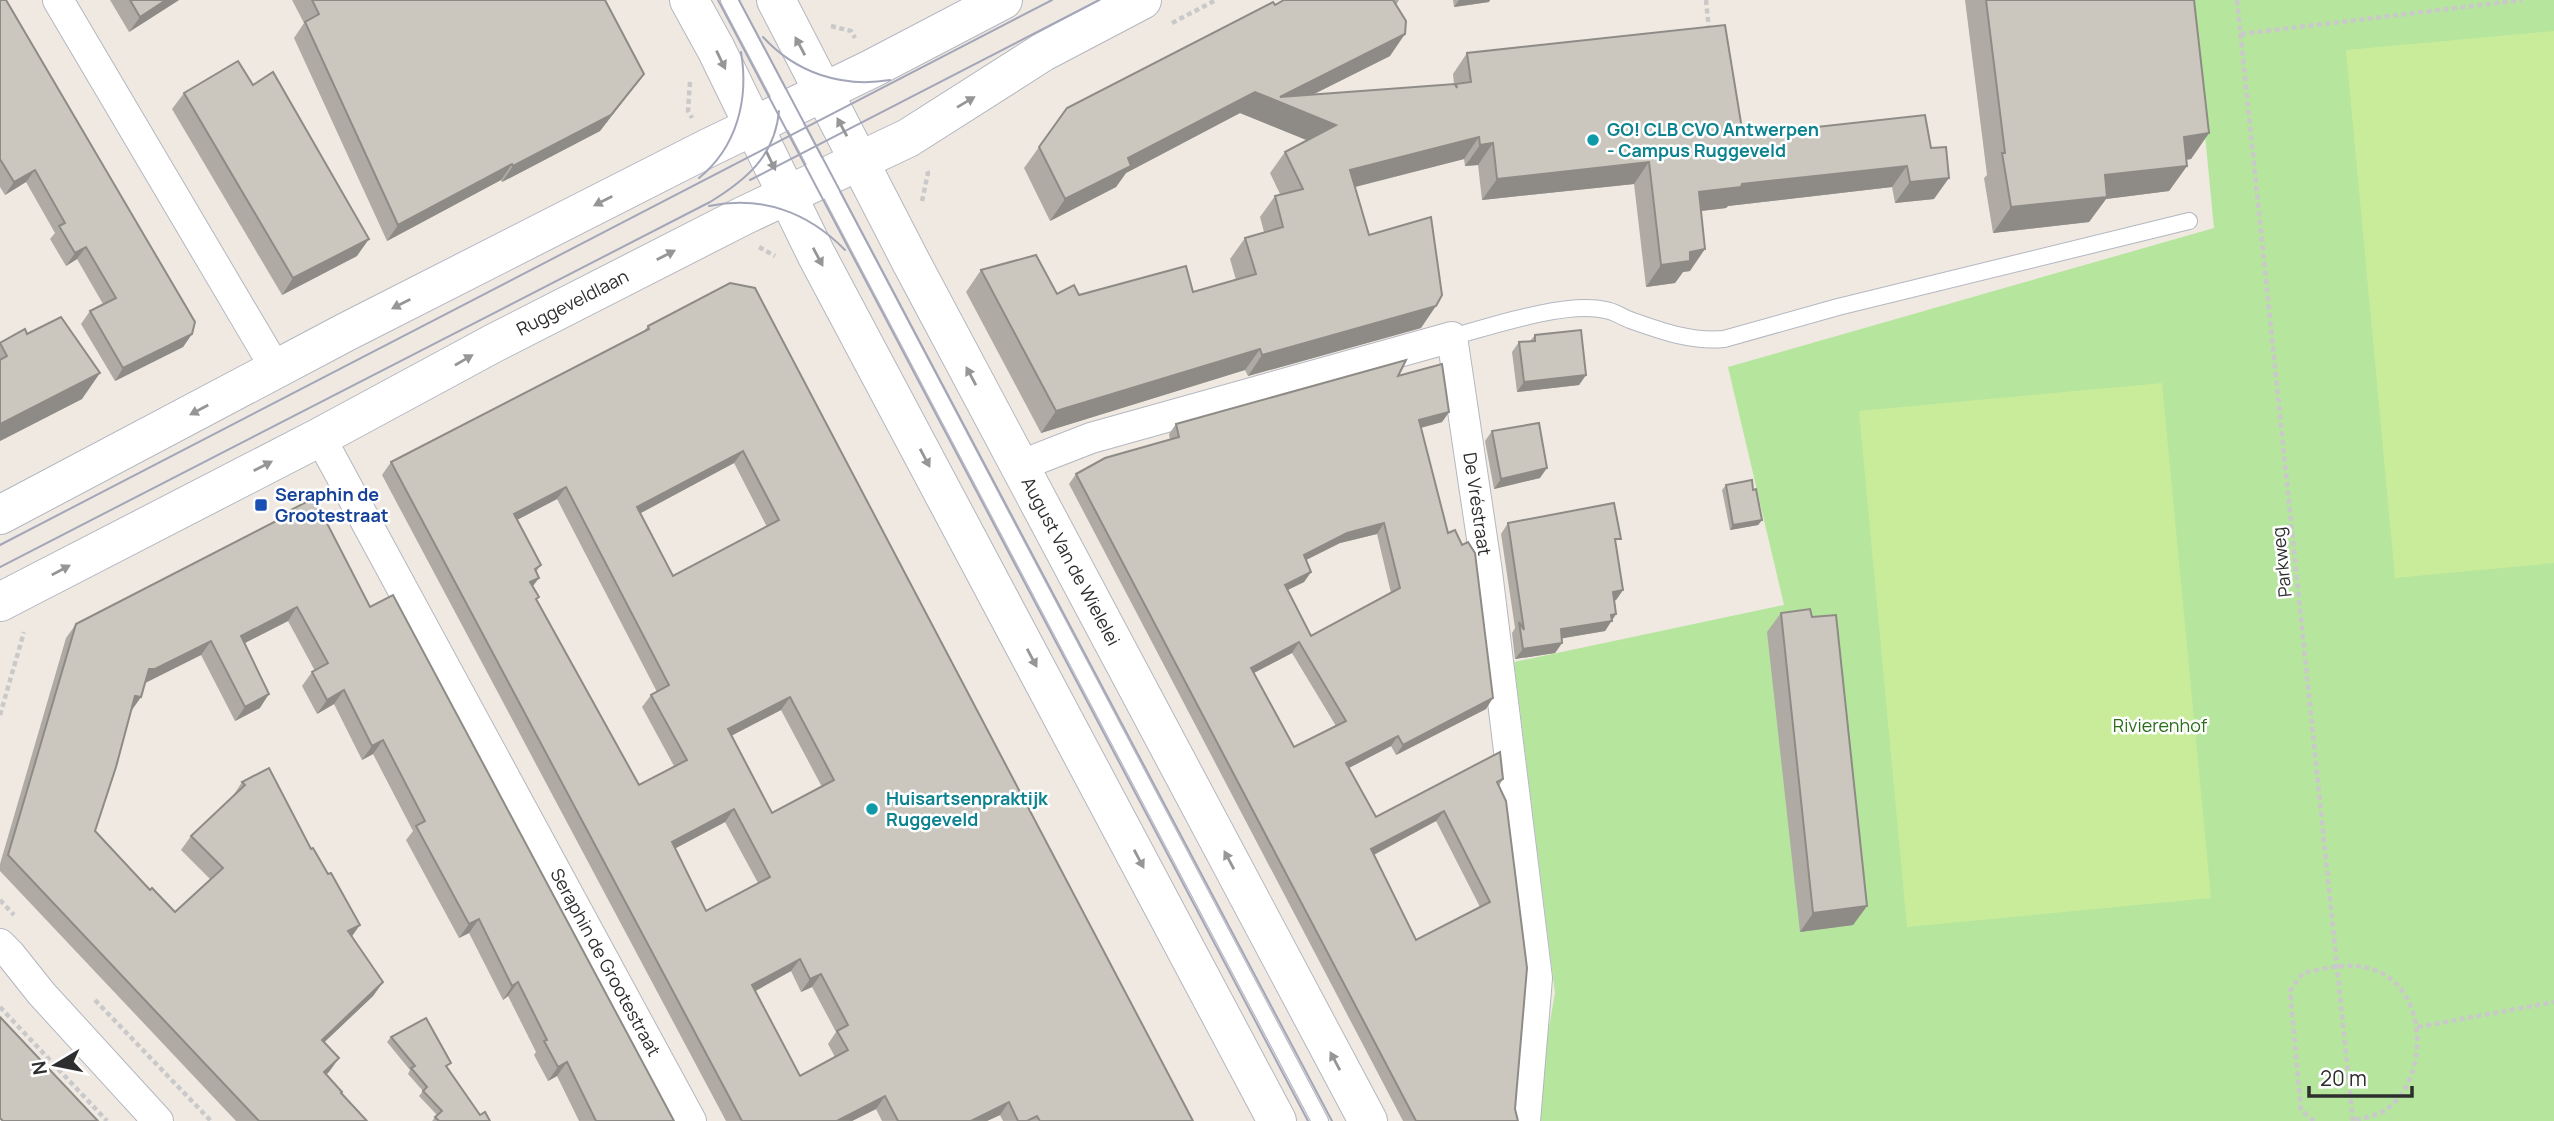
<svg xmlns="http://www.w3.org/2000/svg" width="2554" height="1121" font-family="Manrope,sans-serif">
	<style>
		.green { fill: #b6e59e }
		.pitch { fill: #c9ec9a }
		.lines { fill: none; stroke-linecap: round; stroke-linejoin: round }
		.lane-casing { stroke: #b4b7c1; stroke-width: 18 }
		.street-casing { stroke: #b4b7c1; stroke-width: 32 }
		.secondary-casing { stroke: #b4b7c1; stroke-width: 40 }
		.path { stroke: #c9c9c9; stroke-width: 4.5; stroke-dasharray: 5 3.5; stroke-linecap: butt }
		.lane { stroke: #fff; stroke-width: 16 }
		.street { stroke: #fff; stroke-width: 30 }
		.secondary { stroke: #fff; stroke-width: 38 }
		.tram { stroke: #a3a6b8; stroke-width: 2 }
		.wall { fill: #afaba4; fill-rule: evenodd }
		.shaded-wall { fill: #8e8b86 }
		.building { fill: #cbc7bf; stroke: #8e8b86; stroke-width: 2; fill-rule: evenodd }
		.oneway { fill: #969696 }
		.culture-dot { fill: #0f9aa8; stroke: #fff; stroke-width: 2.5 }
		.transit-dot { fill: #1a4fb4; stroke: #fff; stroke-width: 2.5 }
		.labels { text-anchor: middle; stroke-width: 5; stroke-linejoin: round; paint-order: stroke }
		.culture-label { font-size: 18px; font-weight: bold; fill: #0d838f; stroke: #fff; text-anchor: start }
		.street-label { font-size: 18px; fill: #2e2e2e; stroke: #fff }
		.transit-label { font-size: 18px; font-weight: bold; fill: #164399; stroke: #fff; text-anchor: start }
		.park-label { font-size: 18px; fill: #2c6e1b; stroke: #fff }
	</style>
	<rect width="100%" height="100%" fill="#efe9e1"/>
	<!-- green -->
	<path class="green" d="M 2192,0 L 2554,0 L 2554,1121 L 1540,1121 L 1543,1062 L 1555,993 L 1514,662 L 1784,605 L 1728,367 L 2214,228 Z"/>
	<!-- pitch -->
	<g class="pitch">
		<path d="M 2554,31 L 2554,563 L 2395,578 L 2346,50 Z"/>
		<path d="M 2162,383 L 2211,898 L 1907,927 L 1859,411 Z"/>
	</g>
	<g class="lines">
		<defs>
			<g id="lane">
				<path d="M 729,0 L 1320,1121"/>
				<path d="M 1452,337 C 1491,326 1567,301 1605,310 C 1614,311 1622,317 1630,320 C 1661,331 1691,342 1724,339 L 1838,307 L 2189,221"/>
			</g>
			<g id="street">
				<path d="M 58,0 L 276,369"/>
				<path id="s1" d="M 320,437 L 691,1121"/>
				<path id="s2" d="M 1019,466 L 1091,438 L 1452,337 L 1487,572 L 1537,978 L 1525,1121"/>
				<path d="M 0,944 L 10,954 L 41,993 L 158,1121"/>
			</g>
			<g id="secondary">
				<path d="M 689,0 L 716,49 L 816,254 L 1277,1121"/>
				<path id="s3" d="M 776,0 L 910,260 L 1368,1121"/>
				<path d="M 0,515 L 346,332 L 708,148 L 871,69 L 1003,0"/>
				<path id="s4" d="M 0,602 L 320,437 L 494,343 L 743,216 L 908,138 L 1043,52 L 1142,0"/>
			</g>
		</defs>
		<!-- lane casing -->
		<use href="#lane" class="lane-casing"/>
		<!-- street casing -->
		<use href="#street" class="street-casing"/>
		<!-- secondary casing -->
		<use href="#secondary" class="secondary-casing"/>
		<!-- path -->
		<g class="path">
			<path d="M 1706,0 L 1709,30"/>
			<path d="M 2237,0 L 2353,1121"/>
			<path d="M 1172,23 L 1216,0"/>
			<path d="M 831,26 L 851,31 L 855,38"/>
			<path d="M 2241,34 L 2522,0"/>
			<path d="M 690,82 L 688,111 L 692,118"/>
			<path d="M 922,201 L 928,173 L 926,169"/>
			<path d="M 759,247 L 775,256"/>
			<path d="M 0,715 L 24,632"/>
			<path d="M 0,900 L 14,915"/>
			<path d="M 95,1000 L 211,1121"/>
			<path d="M 0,1007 L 107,1121"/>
			<path d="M 2418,1027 L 2554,1002"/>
			<path d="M 2314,1121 L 2301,1110 L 2290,991 L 2303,973 C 2326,968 2349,962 2372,969 C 2429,987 2430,1077 2387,1109 C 2378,1116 2362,1118 2351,1121"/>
		</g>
		<!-- lane -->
		<use href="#lane" class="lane"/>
		<!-- street -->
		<use href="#street" class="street"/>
		<!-- secondary -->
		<use href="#secondary" class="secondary"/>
		<!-- tram -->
		<g class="tram">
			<path d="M 718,0 L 1308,1121"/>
			<path d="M 739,0 L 1332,1121"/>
			<path d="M 763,37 C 796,73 842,88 890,80"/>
			<path d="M 699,178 C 737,147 749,99 741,52"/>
			<path d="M 750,180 L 1099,0"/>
			<path d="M 709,206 C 761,195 808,212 845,250"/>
			<path d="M 0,545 L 1052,0"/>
			<path d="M 0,567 L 710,202 C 746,180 775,156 779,111"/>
		</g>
	</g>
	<!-- wall -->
	<g class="wall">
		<path d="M 0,0 L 192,334 L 183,347 L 115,381 L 81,324 L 90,311 L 103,304 L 77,259 L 66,266 L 50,239 L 55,233 L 26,182 L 5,195 L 0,187 Z"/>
		<path d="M 110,0 L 179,0 L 129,32 Z"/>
		<path d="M 292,0 L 605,0 L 644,74 L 600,131 L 502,182 L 501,180 L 387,241 L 294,38 L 304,23 Z"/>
		<path d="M 1284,0 L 1399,0 L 1396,5 L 1390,56 L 1312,95 L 1454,84 L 1453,74 L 1467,53 L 1743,135 L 1925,115 L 1934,199 L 1895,203 L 1892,187 L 1728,206 L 1726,208 L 1701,211 L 1690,271 L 1683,272 L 1675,283 L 1646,287 L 1634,184 L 1482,200 L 1478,165 L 1465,166 L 1464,159 L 1355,187 L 1369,235 L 1421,328 L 1248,376 L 1245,370 L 1041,433 L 966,292 L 981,270 L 1057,294 L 1079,295 L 1193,292 L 1236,280 L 1230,259 L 1245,238 L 1264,232 L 1260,217 L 1275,196 L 1280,194 L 1270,173 L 1285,152 L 1307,140 L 1240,113 L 1126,173 L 1116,187 L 1050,221 L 1024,168 L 1067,108 Z"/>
		<path d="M 1453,0 L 1490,0 L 1489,2 L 1454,7 Z"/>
		<path d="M 1965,0 L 2194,0 L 2209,133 L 2191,159 L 2186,160 L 2187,166 L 2169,191 L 2106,199 L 2089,222 L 1993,233 L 1984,178 L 1987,175 Z"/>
		<path d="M 184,93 L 357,256 L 282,295 L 172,109 Z"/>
		<path d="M 730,283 L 1193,1121 L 1003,1121 L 1000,1115 L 987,1121 L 882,1121 L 876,1109 L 852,1121 L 726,1121 L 382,475 L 391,462 L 644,331 L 648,326 ZM 734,463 L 767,527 L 673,576 L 640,513 ZM 557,499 L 657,692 L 651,695 L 642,707 L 674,766 L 639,785 L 537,600 L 533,587 L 536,572 L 541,565 L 517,520 ZM 781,710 L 822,787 L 772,813 L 731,736 ZM 725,822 L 758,883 L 706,911 L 675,848 ZM 791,971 L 801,992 L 812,987 L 836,1032 L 828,1044 L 835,1057 L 800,1076 L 755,991 Z"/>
		<path d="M 27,334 L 82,399 L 0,441 L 0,343 Z"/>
		<path d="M 1535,335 L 1586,375 L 1579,385 L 1517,392 L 1512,352 L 1519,342 L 1530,341 Z"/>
		<path d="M 1398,376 L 1449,412 L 1442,422 L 1421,428 L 1486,709 L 1396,755 L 1391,746 L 1349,768 L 1376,817 L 1503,779 L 1499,786 L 1515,1109 L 1518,1121 L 1403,1121 L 1069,484 L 1076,474 L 1170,440 L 1169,434 L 1176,424 ZM 1377,534 L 1391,593 L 1311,636 L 1288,590 L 1304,582 L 1311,572 L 1306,560 L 1340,543 ZM 1292,653 L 1336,726 L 1294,747 L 1254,673 ZM 1436,821 L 1480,907 L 1416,940 L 1374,855 Z"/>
		<path d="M 1492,431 L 1540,478 L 1494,489 L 1485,441 Z"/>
		<path d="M 1726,485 L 1753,490 L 1762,520 L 1758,525 L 1730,530 L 1722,490 Z"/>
		<path d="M 287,512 L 370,607 L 674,1121 L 579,1121 L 557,1076 L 548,1081 L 534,1055 L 536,1052 L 508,996 L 503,1000 L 469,933 L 459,938 L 406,840 L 413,831 L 373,754 L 362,760 L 334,704 L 317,714 L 302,686 L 312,672 L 315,671 L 288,621 L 245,643 L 260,708 L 235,721 L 201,655 L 145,683 L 141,697 L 131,711 L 95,831 L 150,890 L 175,912 L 210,879 L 181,850 L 191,836 L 233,796 L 242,782 L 383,982 L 373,996 L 324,1042 L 339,1058 L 326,1075 L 341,1094 L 367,1121 L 236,1121 L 0,871 L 0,864 L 66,638 L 76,624 L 284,517 Z"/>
		<path d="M 1508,523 L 1616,545 L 1623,590 L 1616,600 L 1614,601 L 1616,614 L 1605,631 L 1562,638 L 1562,643 L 1555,653 L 1515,659 L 1512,633 L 1515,628 L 1501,534 Z"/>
		<path d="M 1781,613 L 1867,906 L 1853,925 L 1800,932 L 1767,632 Z"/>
		<path d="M 391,1037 L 448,1068 L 480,1115 L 490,1121 L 432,1121 L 437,1115 L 419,1096 L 423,1091 L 408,1074 L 410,1070 L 387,1042 Z"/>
	</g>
	<!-- shaded-wall -->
	<g class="shaded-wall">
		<path d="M 166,0 L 179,0 L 129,32 L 140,17 Z"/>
		<path d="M 1459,0 L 1490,0 L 1489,2 L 1454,7 Z"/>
		<path d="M 1405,34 L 1390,56 L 1290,106 L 1336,125 L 1321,146 L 1240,113 L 1126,173 L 1116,187 L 1050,221 L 1065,199 L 1128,158 L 1255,92 L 1280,97 Z"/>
		<path d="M 644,74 L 600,131 L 502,182 L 513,166 Z"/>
		<path d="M 2209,133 L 2191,159 L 2166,162 L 2184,137 Z"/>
		<path d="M 1479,137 L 1464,159 L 1335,192 L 1350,170 Z"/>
		<path d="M 1493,143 L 1478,165 L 1465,166 L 1480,145 Z"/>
		<path d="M 1649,162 L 1634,184 L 1482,200 L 1497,179 Z"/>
		<path d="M 512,164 L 501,180 L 387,241 L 398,225 Z"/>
		<path d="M 1907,166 L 1892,187 L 1728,206 L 1726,208 L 1684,213 L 1699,192 L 1742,184 Z"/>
		<path d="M 2187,166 L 2169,191 L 2106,199 L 2089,222 L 1993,233 L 2011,207 L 2105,175 Z"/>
		<path d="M 35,170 L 26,182 L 5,195 L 14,182 Z"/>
		<path d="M 1949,178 L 1934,199 L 1895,203 L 1910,182 Z"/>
		<path d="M 369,239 L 357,256 L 282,295 L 293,278 Z"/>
		<path d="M 86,247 L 77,259 L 66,266 L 75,253 Z"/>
		<path d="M 1705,249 L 1690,271 L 1683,272 L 1675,283 L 1646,287 L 1661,265 L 1690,252 Z"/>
		<path d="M 1436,306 L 1421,328 L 1248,376 L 1262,355 Z"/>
		<path d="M 192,334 L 183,347 L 115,381 L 123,368 Z"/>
		<path d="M 1260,349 L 1245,370 L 1041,433 L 1056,411 Z"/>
		<path d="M 100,373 L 82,399 L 0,441 L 0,424 Z"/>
		<path d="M 1586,375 L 1579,385 L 1517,392 L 1524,382 Z"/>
		<path d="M 1449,412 L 1442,422 L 1412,430 L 1419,420 Z"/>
		<path d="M 743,451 L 734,463 L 628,520 L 637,507 Z"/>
		<path d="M 1547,468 L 1540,478 L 1494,489 L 1501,479 Z"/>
		<path d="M 566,487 L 557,499 L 505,526 L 514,514 Z"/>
		<path d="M 1762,520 L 1758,525 L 1730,530 L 1733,525 Z"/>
		<path d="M 1384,523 L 1377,534 L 1340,543 L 1296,565 L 1304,555 L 1347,533 Z"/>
		<path d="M 1311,572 L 1304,582 L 1277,595 L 1285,585 Z"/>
		<path d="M 539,578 L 530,590 L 530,582 Z"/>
		<path d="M 1623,590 L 1616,600 L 1606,602 L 1613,592 Z"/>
		<path d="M 297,607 L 288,621 L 231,650 L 241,636 Z"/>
		<path d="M 1616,614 L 1605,631 L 1553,640 L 1561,629 Z"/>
		<path d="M 211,641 L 201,655 L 145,683 L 149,669 Z"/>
		<path d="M 1299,642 L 1292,653 L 1244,678 L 1251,668 Z"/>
		<path d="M 1562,643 L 1555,653 L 1515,659 L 1523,649 Z"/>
		<path d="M 344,690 L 334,704 L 317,714 L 327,700 Z"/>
		<path d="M 269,694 L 260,708 L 235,721 L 245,707 Z"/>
		<path d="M 135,696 L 141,697 L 131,711 Z"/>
		<path d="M 790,697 L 781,710 L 719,742 L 728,729 Z"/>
		<path d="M 1493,698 L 1486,709 L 1396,755 L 1403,745 Z"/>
		<path d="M 1398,736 L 1391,746 L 1339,773 L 1346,763 Z"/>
		<path d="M 383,740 L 373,754 L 362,760 L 372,746 Z"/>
		<path d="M 734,809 L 725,822 L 663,855 L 672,842 Z"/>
		<path d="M 1444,811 L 1436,821 L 1364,860 L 1371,849 Z"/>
		<path d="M 1867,906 L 1853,925 L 1800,932 L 1813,913 Z"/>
		<path d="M 479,919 L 469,933 L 459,938 L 469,924 Z"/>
		<path d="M 360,925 L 350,939 L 348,931 Z"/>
		<path d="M 800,959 L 791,971 L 743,998 L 752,985 Z"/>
		<path d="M 821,974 L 812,987 L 801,992 L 810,979 Z"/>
		<path d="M 383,982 L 373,996 L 312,1054 L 322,1040 Z"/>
		<path d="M 518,982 L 508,996 L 503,1000 L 512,986 Z"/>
		<path d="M 339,1058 L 329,1072 L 314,1086 L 324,1072 Z"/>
		<path d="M 567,1062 L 557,1076 L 548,1081 L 558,1067 Z"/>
		<path d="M 885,1096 L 876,1109 L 852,1121 L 837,1121 Z"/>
		<path d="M 1009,1102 L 1000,1115 L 987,1121 L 971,1121 Z"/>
	</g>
	<!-- building -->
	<g class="building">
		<path d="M 0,0 L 6,0 L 195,322 L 192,334 L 123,368 L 90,311 L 116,298 L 86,247 L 75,253 L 59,226 L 65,223 L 35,170 L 14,182 L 0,159 Z"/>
		<path d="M 130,0 L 166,0 L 140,17 Z"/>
		<path d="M 312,0 L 605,0 L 644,74 L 611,115 L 513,166 L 512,164 L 398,225 L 305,22 L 319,14 Z"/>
		<path d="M 1284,0 L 1393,0 L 1406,21 L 1405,34 L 1280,97 L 1455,84 L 1457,88 L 1456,84 L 1471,82 L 1467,53 L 1725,25 L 1743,135 L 1925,115 L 1931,148 L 1946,147 L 1949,178 L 1910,182 L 1907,166 L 1742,184 L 1741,187 L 1699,192 L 1705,249 L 1690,252 L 1690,261 L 1661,265 L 1649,162 L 1497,179 L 1493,143 L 1480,145 L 1479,137 L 1350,170 L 1369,235 L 1431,217 L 1442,295 L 1436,306 L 1262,355 L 1260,349 L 1056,411 L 981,270 L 1036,255 L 1057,294 L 1074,285 L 1079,295 L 1186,266 L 1193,292 L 1256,274 L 1245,238 L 1283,227 L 1275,196 L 1303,189 L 1285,152 L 1336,125 L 1255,92 L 1128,158 L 1131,166 L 1065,199 L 1039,147 L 1067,108 L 1273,2 L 1275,5 Z"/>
		<path d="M 1986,0 L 2194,0 L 2209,133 L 2184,137 L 2187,166 L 2105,175 L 2107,197 L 2011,207 L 2002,153 L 2005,153 Z"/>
		<path d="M 238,61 L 253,85 L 273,72 L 369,239 L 293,278 L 184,93 Z"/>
		<path d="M 730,283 L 755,288 L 1193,1121 L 1040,1121 L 1037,1116 L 1027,1121 L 1018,1121 L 1009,1102 L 971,1121 L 898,1121 L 885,1096 L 837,1121 L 742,1121 L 391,462 L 649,329 L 648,326 ZM 743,451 L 779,520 L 673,576 L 637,507 ZM 566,487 L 669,685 L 651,695 L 687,760 L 639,785 L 536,599 L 539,597 L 530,582 L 539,578 L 535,569 L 541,565 L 514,514 ZM 790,697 L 834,780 L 772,813 L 728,729 ZM 734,809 L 770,877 L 706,911 L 672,842 ZM 800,959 L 810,979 L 821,974 L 848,1025 L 837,1031 L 848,1050 L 800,1076 L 752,985 Z"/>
		<path d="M 61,317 L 100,373 L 0,424 L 0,360 L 7,356 L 0,343 L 25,329 L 27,334 Z"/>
		<path d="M 1581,330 L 1586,375 L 1524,382 L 1519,342 L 1535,341 L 1535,335 Z"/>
		<path d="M 1406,360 L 1398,376 L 1442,364 L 1449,412 L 1419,420 L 1448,533 L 1455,530 L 1462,545 L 1468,542 L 1475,553 L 1493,698 L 1403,745 L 1398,736 L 1346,763 L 1376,817 L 1500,752 L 1503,779 L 1497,782 L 1506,801 L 1527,968 L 1515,1109 L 1518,1121 L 1416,1121 L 1076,474 L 1105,458 L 1179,437 L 1176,424 ZM 1384,523 L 1400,588 L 1311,636 L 1285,585 L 1311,572 L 1304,555 L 1347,533 ZM 1299,642 L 1346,721 L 1294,747 L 1251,668 ZM 1444,811 L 1490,902 L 1416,940 L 1371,849 Z"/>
		<path d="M 1539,423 L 1547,468 L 1501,479 L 1492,431 Z"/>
		<path d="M 1752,480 L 1753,490 L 1756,489 L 1762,520 L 1733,525 L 1726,485 Z"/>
		<path d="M 314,498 L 370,607 L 393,595 L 674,1121 L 596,1121 L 567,1062 L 558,1067 L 544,1041 L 547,1040 L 518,982 L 512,986 L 479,919 L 469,924 L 416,826 L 425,821 L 383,740 L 372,746 L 344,690 L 327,700 L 312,672 L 328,663 L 297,607 L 241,636 L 269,694 L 245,707 L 211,641 L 155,669 L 149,669 L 141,697 L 135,696 L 116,767 L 95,831 L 150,890 L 152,888 L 175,912 L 223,868 L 191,836 L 245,785 L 242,782 L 269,768 L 311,849 L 313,848 L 328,874 L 331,873 L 360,925 L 348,931 L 383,982 L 322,1040 L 339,1058 L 324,1072 L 342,1092 L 341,1093 L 367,1121 L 259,1121 L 8,855 L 76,624 L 288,515 L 287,512 Z"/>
		<path d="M 1614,503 L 1621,539 L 1615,539 L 1623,590 L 1613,592 L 1616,614 L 1611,615 L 1612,621 L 1561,629 L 1562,643 L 1523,649 L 1519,622 L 1524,630 L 1508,523 Z"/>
		<path d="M 1810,609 L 1812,617 L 1836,615 L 1867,906 L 1813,913 L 1781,613 Z"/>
		<path d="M 0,1017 L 98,1121 L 3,1121 L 0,1118 Z"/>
		<path d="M 426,1018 L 451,1063 L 446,1066 L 480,1115 L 485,1112 L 490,1121 L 439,1121 L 435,1117 L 442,1111 L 423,1091 L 427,1087 L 411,1068 L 415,1066 L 391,1037 Z"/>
	</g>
	<!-- one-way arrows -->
	<defs><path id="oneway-solid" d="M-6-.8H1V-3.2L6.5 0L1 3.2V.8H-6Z" transform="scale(1.75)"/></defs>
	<g class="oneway">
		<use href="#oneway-solid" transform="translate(800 46) rotate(-118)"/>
		<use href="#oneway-solid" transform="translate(721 60) rotate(64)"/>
		<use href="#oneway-solid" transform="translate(966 102) rotate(-31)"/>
		<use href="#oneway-solid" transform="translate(842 127) rotate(-118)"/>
		<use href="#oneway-solid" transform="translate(771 161) rotate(64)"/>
		<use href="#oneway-solid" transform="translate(603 201) rotate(153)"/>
		<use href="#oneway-solid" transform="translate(666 255) rotate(-27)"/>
		<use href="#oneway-solid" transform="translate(818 257) rotate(62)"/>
		<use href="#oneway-solid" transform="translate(401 304) rotate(153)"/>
		<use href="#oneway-solid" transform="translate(464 360) rotate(-30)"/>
		<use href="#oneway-solid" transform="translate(971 376) rotate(-118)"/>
		<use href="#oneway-solid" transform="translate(199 410) rotate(152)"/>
		<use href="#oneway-solid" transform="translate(925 458) rotate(62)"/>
		<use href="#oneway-solid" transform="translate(263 466) rotate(-27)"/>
		<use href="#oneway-solid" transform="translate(61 570) rotate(-28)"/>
		<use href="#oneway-solid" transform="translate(1032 658) rotate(62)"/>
		<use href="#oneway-solid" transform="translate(1139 859) rotate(62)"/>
		<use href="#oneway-solid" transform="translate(1229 860) rotate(-118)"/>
		<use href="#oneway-solid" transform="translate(1335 1061) rotate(-118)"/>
	</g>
	<!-- markers -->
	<g class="culture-dot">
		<circle cx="1593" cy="140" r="7"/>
		<circle cx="872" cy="809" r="7"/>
	</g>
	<rect class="transit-dot" x="254" y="498" width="14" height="14" rx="3.5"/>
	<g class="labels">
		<!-- culture labels -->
		<g class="culture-label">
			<text x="1607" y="136">GO! CLB CVO Antwerpen<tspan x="1607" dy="21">- Campus Ruggeveld</tspan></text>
			<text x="886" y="805">Huisartsenpraktijk<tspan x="886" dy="21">Ruggeveld</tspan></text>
		</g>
		<!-- street labels -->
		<g class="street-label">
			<text dy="6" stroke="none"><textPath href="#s4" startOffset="646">Ruggeveldlaan</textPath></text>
			<text dy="6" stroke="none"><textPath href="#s2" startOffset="621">De Vréstraat</textPath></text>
			<text dy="6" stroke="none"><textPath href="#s3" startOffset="634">August Van de Wielelei</textPath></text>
			<text transform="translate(2282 562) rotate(-96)" y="6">Parkweg</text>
			<text dy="6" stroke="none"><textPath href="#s1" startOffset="598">Seraphin de Grootestraat</textPath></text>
		</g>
		<!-- transit labels -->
		<g class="transit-label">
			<text x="275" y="501">Seraphin de<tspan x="275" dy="21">Grootestraat</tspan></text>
		</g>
		<!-- park labels -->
		<g class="park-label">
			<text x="2160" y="732">Rivierenhof</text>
		</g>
	</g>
	<!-- north arrow -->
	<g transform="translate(56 1065) rotate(260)" stroke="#ffffff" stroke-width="5" paint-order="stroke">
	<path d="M0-5L12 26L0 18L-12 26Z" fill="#2e2e2e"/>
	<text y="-10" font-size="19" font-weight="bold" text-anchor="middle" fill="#2e2e2e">N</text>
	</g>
	<!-- scale -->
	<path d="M2309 1086v10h103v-10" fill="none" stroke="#2e2e2e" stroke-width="3.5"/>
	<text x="2320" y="1086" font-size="21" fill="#2e2e2e" stroke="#ffffff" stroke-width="5" paint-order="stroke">20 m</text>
</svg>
